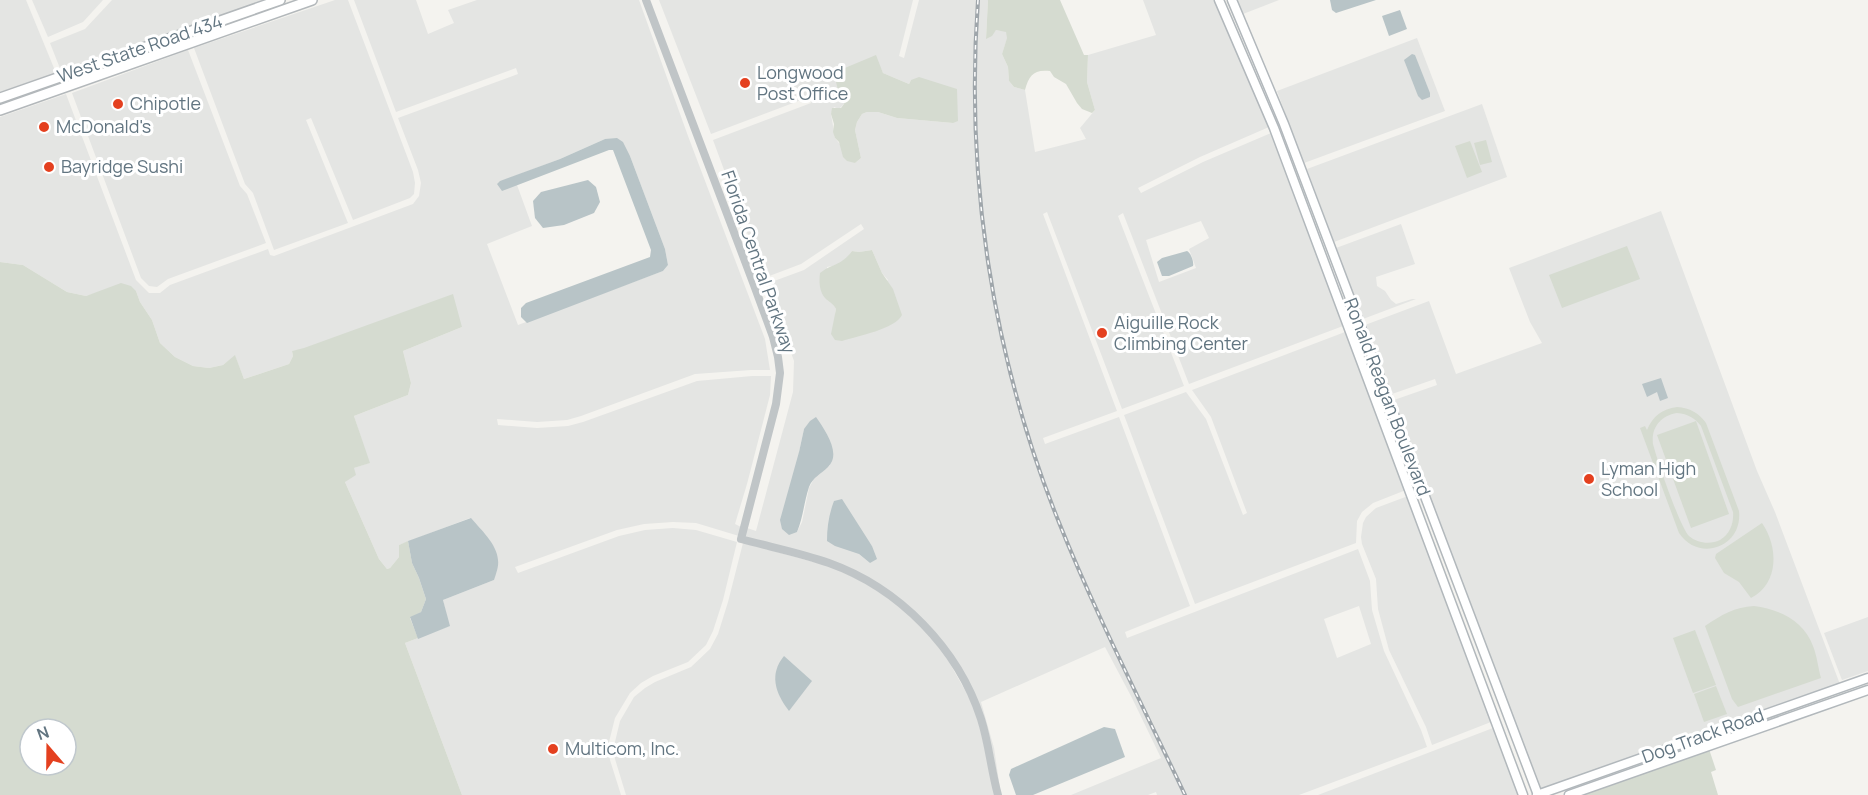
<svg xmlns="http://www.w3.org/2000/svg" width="1868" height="795" font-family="Manrope,sans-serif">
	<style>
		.built { fill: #e4e5e3; fill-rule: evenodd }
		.green { fill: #d5dbd0; fill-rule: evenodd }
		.water { fill: #b8c4c7 }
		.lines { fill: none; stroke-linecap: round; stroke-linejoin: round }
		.secondary-casing { stroke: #b2b8bc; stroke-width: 11 }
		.primary-casing { stroke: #b3b8bb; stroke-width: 12 }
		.tertiary { stroke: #c0c5c7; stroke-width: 8 }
		.secondary { stroke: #fff; stroke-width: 8 }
		.primary { stroke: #fff; stroke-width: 9 }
		.rail-casing { stroke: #9fa6ab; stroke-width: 4 }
		.rail { stroke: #fff; stroke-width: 1.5; stroke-dasharray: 4.5; stroke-linecap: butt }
		.poi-dot { fill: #e4401f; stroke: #fff; stroke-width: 2 }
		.labels { text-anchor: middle; stroke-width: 6; stroke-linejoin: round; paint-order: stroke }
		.street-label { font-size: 18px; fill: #627581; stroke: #fff }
		.poi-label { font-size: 18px; fill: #627581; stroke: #fff; text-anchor: start }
	</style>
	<rect width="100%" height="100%" fill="#f4f3ef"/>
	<!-- built -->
	<g class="built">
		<path d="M 0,0 L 26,0 L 56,73 L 0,92 Z"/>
		<path d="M 32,0 L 103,0 L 83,22 L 48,37 Z"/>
		<path d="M 112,0 L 268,0 L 61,71 L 50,43 L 85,29 Z"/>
		<path d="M 335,0 L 348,0 L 413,172 L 415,183 L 414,194 L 410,198 L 353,220 L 311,118 L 306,120 L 348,223 L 274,250 L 253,193 L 245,184 L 194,48 Z"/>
		<path d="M 354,0 L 416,0 L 428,34 L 454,23 L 448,10 L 477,0 L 639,0 L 688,136 L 765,339 L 770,370 L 751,370 L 695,374 L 581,416 L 567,420 L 537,422 L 497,419 L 498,425 L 537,428 L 568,426 L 583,422 L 697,381 L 752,376 L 771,376 L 770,395 L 747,484 L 735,524 L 741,527 L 739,536 L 696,523 L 673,522 L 644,524 L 617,530 L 515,567 L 518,573 L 619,536 L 645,530 L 673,528 L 696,530 L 737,542 L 723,600 L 713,631 L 706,645 L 688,662 L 653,676 L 641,683 L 630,693 L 615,718 L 608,746 L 610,760 L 621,795 L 462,795 L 405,643 L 449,626 L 443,600 L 494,580 L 470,518 L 399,545 L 399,557 L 390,568 L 387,569 L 379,559 L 345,482 L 354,468 L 369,463 L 354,416 L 408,395 L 411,383 L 403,351 L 462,327 L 292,351 L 293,356 L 289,364 L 244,379 L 235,356 L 223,365 L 209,368 L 193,366 L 175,357 L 160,343 L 152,320 L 140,302 L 136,291 L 103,291 L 86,296 L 67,292 L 23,265 L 0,262 L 0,117 L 66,94 L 136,280 L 149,293 L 160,293 L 170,285 L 268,249 L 270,255 L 274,256 L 413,204 L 419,196 L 421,183 L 418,170 L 398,118 L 518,74 L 516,68 L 396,112 ZM 605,139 L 630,156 L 665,249 L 668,265 L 663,271 L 518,325 L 487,244 L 532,226 L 517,185 L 501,181 L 560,159 Z"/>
		<path d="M 659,0 L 913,0 L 899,56 L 904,58 L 919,0 L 988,0 L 986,38 L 996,30 L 1006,31 L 1007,34 L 1007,39 L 1002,54 L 1008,67 L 1009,81 L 1014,87 L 1025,90 L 1035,152 L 1086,139 L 1080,128 L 1095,110 L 1087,82 L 1088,55 L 1156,35 L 1143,0 L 1214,0 L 1269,127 L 1200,157 L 1138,188 L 1141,193 L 1203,162 L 1271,133 L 1343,326 L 1189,384 L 1123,213 L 1118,216 L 1184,386 L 1122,409 L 1047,212 L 1043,214 L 1117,411 L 1043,438 L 1045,444 L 1119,417 L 1190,606 L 1125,632 L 1127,638 L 1358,549 L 1370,581 L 1372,610 L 1384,651 L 1421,730 L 1427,747 L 1299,795 L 1157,795 L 1156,792 L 1148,795 L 1071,795 L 1161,758 L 1132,698 L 1105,647 L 981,702 L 994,748 L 1001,795 L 992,750 L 984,717 L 938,636 L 924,620 L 881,586 L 859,573 L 745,537 L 747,528 L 756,531 L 793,392 L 794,361 L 766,284 L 804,270 L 864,229 L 861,224 L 801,264 L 764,278 L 713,140 L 811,103 L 809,97 L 711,134 ZM 875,56 L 883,73 L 909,84 L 911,80 L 953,123 L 897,118 L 878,112 L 867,112 L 862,114 L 857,122 L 855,130 L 861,158 L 855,163 L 835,138 L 831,114 L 834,107 L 839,109 L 844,104 L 846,98 L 841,94 ZM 1201,221 L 1209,238 L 1189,249 L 1196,268 L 1159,282 L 1146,240 ZM 872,250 L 882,273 L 888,280 L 835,314 L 836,309 L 833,303 L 827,267 L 837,265 L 847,258 L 852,251 L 859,252 ZM 804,429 L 830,465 L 815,477 L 809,488 L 802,522 L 797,532 L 799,452 ZM 862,532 L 872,546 L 870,563 L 859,554 ZM 1359,606 L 1371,644 L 1337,658 L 1324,619 Z"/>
		<path d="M 1237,0 L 1279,0 L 1243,14 Z"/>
		<path d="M 1417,38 L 1445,111 L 1304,163 L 1277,91 Z"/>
		<path d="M 188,50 L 240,186 L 247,194 L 266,243 L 168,279 L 157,287 L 149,286 L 141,278 L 72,93 Z"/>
		<path d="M 1482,104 L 1507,177 L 1334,242 L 1307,169 Z"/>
		<path d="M 1661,211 L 1757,471 L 1775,512 L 1841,687 L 1538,795 L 1402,437 L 1407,435 L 1394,400 L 1437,385 L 1435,379 L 1392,394 L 1365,325 L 1429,301 L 1456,374 L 1542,343 L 1530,322 L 1509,268 Z"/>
		<path d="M 1401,224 L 1415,264 L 1376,277 L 1377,286 L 1385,291 L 1391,300 L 1396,304 L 1412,299 L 1416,299 L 1363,319 L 1336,248 Z"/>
		<path d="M 1345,332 L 1406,490 L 1373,503 L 1362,512 L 1357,521 L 1356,543 L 1195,604 L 1124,415 L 1186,392 L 1206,419 L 1243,515 L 1247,513 L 1211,417 L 1192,390 Z"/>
		<path d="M 1408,496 L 1491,722 L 1432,745 L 1426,727 L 1389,650 L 1378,609 L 1376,579 L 1362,544 L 1361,537 L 1363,523 L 1366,517 L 1376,508 Z"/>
		<path d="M 743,543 L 829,566 L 857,579 L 878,591 L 921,624 L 949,662 L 971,701 L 978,719 L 995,795 L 626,795 L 615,759 L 614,746 L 620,721 L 634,697 L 645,688 L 655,682 L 691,667 L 710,649 L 718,634 L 728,602 Z"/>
		<path d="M 1868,617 L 1868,671 L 1842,680 L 1824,633 Z"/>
		<path d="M 1493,728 L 1519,795 L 1318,795 Z"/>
	</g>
	<!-- green -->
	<g class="green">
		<path d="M 988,0 L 1060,0 L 1084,55 L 1088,55 L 1087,82 L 1095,110 L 1092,113 L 1082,109 L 1077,103 L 1066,84 L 1054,77 L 1050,71 C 1034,69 1029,75 1025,90 L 1014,87 L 1009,81 L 1008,67 L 1002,54 L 1007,38 L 1006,32 L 996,30 L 992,36 L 986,39 Z"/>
		<path d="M 876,55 L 883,73 L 909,84 L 911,80 L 919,77 L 957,89 L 958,121 L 953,123 L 897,118 L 878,112 L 867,112 L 862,114 L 857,122 L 855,130 L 861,158 L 855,163 L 847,161 L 843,157 L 839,142 L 835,138 L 833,132 L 834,124 L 831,114 L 832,108 L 841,108 L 844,104 L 846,98 L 838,90 L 834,74 L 840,70 Z"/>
		<path d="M 1486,140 L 1492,162 L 1480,165 L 1474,143 Z"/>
		<path d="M 1470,141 L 1482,172 L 1467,178 L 1455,146 Z"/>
		<path d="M 1627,246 L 1640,279 L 1562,308 L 1549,275 Z"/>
		<path d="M 872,250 L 882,273 L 893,289 L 902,315 C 895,329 858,336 842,341 L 835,340 L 831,334 L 836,309 C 833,303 829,302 825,298 C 819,291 819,281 820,273 C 833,263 841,266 852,251 L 859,252 Z"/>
		<path d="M 0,262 L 23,265 L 67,292 L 86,296 L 121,283 L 131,286 L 136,291 L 140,302 L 152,320 L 160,343 L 175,357 L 193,366 L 209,368 L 223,365 L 235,355 L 244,379 L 289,364 L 293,356 L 292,351 L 304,348 L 453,294 L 462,327 L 403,351 L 411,383 L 408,395 L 354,416 L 370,463 L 354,468 L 356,475 L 345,482 L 379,559 L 387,569 L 390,568 L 399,557 L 399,545 L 408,541 L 412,563 L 419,578 L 426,599 L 421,612 L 410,618 L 418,638 L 405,643 L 462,795 L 0,795 ZM 30,729 L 66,729 L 66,765 L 30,765 Z"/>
		<path d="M 1677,407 C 1690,408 1699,413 1706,423 L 1739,511 C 1743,547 1699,563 1679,533 L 1640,428 L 1645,426 L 1647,430 C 1653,416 1662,409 1677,407 ZM 1677,413 C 1688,414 1695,418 1701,426 L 1733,512 C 1734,523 1730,534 1720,540 C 1710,545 1697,543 1689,536 C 1680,527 1657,460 1653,444 C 1651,428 1660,416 1677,413 Z"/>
		<path d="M 1696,421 L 1729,514 L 1691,528 L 1657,435 Z"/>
		<path d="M 1762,523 C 1778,546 1780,583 1751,598 L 1739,582 L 1724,573 L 1715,558 L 1716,554 Z"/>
		<path d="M 1754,606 C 1779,609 1804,621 1813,646 C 1817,656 1818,667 1821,678 L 1738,707 L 1732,699 L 1705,626 C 1721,615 1735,607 1754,606 Z"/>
		<path d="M 1695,630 L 1716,685 L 1693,693 L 1673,638 Z"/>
		<path d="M 1716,686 L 1727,714 L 1704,722 L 1694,694 Z"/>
		<path d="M 1709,749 L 1716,770 L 1711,772 L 1718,795 L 1579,795 Z"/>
	</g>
	<!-- water -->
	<g class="water">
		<path d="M 1330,0 L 1376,0 L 1336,13 L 1332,10 Z"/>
		<path d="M 1400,10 L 1407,29 L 1389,36 L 1382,16 Z"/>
		<path d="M 1412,54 L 1415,55 L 1430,93 L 1430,97 L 1422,100 L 1418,96 L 1404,60 Z"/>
		<path d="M 617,138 L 623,142 L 630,156 L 665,249 L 668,265 L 663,271 L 527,323 L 521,317 L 521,308 L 526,303 L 650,257 L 651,250 L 613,150 L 609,150 L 502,191 L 497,184 L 500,181 L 560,159 L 605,139 Z"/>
		<path d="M 588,180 L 596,187 L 600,202 L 594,213 L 564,225 L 543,228 L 535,218 L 533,201 L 541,192 Z"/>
		<path d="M 1187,251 C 1191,253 1194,262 1193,266 L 1169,276 L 1162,276 L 1157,262 L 1162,258 Z"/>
		<path d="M 1661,378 L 1668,398 L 1660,401 L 1657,392 L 1647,397 L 1642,384 Z"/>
		<path d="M 816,417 C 825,430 842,454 828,467 C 821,474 813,477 809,487 C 804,502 803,518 797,532 L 789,535 L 782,529 L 780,520 L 799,452 L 804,429 L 810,421 Z"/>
		<path d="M 842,499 L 872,546 L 877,559 L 870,563 L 859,554 L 835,546 L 827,541 C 827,527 829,514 834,501 Z"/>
		<path d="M 471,518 C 481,530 497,544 498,560 C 499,566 496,574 494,580 L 443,600 L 450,626 L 418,639 L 410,617 L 421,612 L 426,599 L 419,578 L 412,563 L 408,541 Z"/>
		<path d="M 784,656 L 812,681 L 789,711 C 775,693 769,674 784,656 Z"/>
		<path d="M 1104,727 L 1115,729 L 1125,757 L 1033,795 L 1016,795 L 1009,775 L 1011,769 Z"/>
	</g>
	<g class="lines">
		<defs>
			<g id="secondary">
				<path d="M 1219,0 L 1274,128 L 1523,795"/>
				<path d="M 1232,0 L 1284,124 L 1538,795"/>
				<path d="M 1537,795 L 1868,678"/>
				<path d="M 1569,795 L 1868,690"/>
			</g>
			<g id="primary">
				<path d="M 0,98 L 280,0"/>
				<path d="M 0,110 L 312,0"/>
			</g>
		</defs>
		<!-- secondary casing -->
		<use href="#secondary" class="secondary-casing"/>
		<!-- primary casing -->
		<use href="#primary" class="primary-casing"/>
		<!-- tertiary -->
		<path class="tertiary" d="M 646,0 L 754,285 L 773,337 L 778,357 L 780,373 L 776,404 L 741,539 C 770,547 801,553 829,563 C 899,588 958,648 981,719 C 989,744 991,770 998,795"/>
		<!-- secondary -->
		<use href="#secondary" class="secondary"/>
		<!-- primary -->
		<use href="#primary" class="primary"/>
		<defs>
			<path id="rail" d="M 978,0 C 965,176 992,355 1058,520 C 1095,613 1142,704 1185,795"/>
		</defs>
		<!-- rail casing -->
		<use href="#rail" class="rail-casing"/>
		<!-- rail -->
		<use href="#rail" class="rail"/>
	</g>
	<!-- markers -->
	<g class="poi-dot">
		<circle cx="745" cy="83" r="6"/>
		<circle cx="118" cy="104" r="6"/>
		<circle cx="44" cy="127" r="6"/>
		<circle cx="49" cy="167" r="6"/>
		<circle cx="1102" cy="333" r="6"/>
		<circle cx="1589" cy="479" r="6"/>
		<circle cx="553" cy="749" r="6"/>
	</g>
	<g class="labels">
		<!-- street labels -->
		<g class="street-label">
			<text transform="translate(140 49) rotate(-19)" y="6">West State Road 434</text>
			<text transform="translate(758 262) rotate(71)" y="6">Florida Central Parkway</text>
			<text transform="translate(1387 397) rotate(69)" y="6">Ronald Reagan Boulevard</text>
			<text transform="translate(1703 736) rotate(-20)" y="6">Dog Track Road</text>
		</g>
		<!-- poi labels -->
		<g class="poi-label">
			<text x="757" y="79">Longwood<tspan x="757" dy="21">Post Office</tspan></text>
			<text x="130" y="110">Chipotle</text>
			<text x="56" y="133">McDonald's</text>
			<text x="61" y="173">Bayridge Sushi</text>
			<text x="1114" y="329">Aiguille Rock<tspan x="1114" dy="21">Climbing Center</tspan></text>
			<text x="1601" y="475">Lyman High<tspan x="1601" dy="21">School</tspan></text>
			<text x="565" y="755">Multicom, Inc.</text>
		</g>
	</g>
	<!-- north arrow -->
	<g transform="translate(48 747) rotate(340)"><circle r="28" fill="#ffffff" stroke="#c0c8cd" stroke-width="1.5"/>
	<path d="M0-4.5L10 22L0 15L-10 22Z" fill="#e4401f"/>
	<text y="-9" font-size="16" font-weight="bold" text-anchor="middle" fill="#627581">N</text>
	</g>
</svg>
